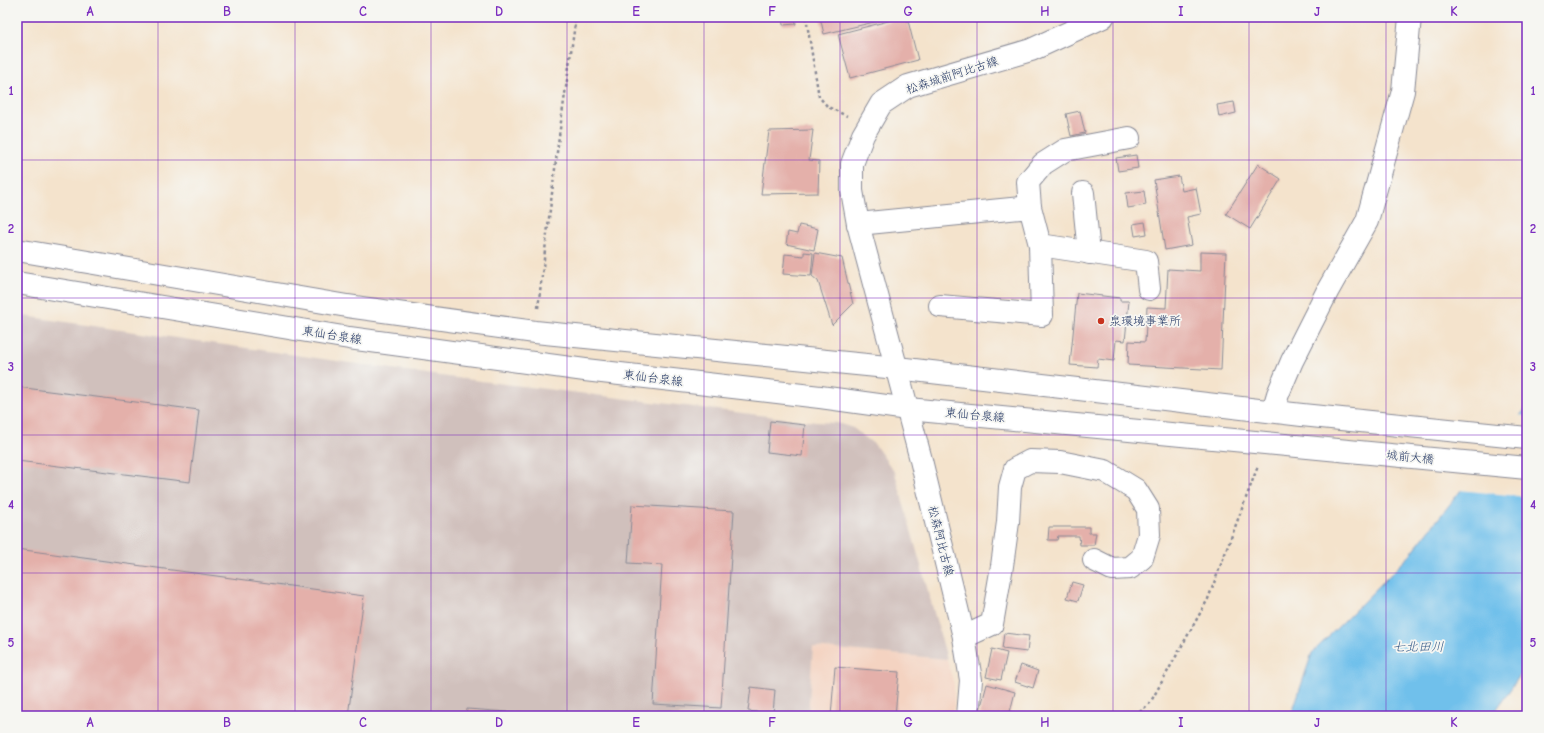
<svg xmlns="http://www.w3.org/2000/svg" width="1544" height="733" font-family="'Comic Neue','Klee One',sans-serif">
	<style>
		.built { fill: #f4d3c1 }
		.industrial { fill: #d0c0bc }
		.water { fill: #70c0eb; stroke: #4678a4 }
		.pier { fill: #f4e3cc }
		.building { fill: #e4b0aa }
		.lines { fill: none; stroke-linecap: round; stroke-linejoin: round }
		.minor-casing { stroke: #888995; stroke-width: 24 }
		.path { stroke: #888995; stroke-width: 2.5; stroke-dasharray: 3 3; stroke-linecap: butt }
		.minor { stroke: #fff; stroke-width: 22 }
		.grid { fill: none; stroke: #7b2cbf; stroke-width: 1; stroke-opacity: 0.55 }
		.poi-dot { fill: #c8321e; stroke: #f6f6f2; stroke-width: 1.5 }
		.labels { text-anchor: middle; stroke-width: 3.5; stroke-linejoin: round; paint-order: stroke }
		.street-label { font-size: 12px; fill: #1b2f5e; stroke: #f6f6f2 }
		.poi-label { font-size: 12px; fill: #1b2f5e; stroke: #f6f6f2; text-anchor: start }
		.water-label { font-size: 13px; font-style: italic; fill: #355a88; stroke: #f6f6f2 }
		.neatline { fill: none; stroke: #7b2cbf; stroke-width: 1.5 }
		.grid-label { font-size: 13px; text-anchor: middle; font-weight: bold; fill: #7b2cbf }
	</style>
	<rect width="100%" height="100%" fill="#f6f6f2"/>
	<filter id="ink" filterUnits="userSpaceOnUse"><feTurbulence type="fractalNoise" baseFrequency=".025" numOctaves="2"/><feDisplacementMap in="SourceGraphic" scale="8" xChannelSelector="R" yChannelSelector="G"/><feConvolveMatrix kernelMatrix="1 2 1 2 8 2 1 2 1" color-interpolation-filters="sRGB"/></filter>
	<filter id="wash" filterUnits="userSpaceOnUse"><feTurbulence type="fractalNoise" baseFrequency=".012" numOctaves="4" result="noise"/><feDisplacementMap in="SourceGraphic" scale="16" xChannelSelector="R" yChannelSelector="G"/><feGaussianBlur stdDeviation="0.9" result="paint"/><feColorMatrix in="noise" values="0 0 0 0 0 0 0 0 0 0 0 0 0 0 0 0 0 1.4 0 .05"/><feComposite in="paint" operator="in"/></filter>
	<g filter="url(#wash)">
		<rect width="100%" height="100%" fill="#f4e3cc"/>
		<!-- built -->
		<path class="built" d="M 813,647 L 947,659 L 954,685 L 954,711 L 952,716 L 808,716 Z"/>
		<!-- industrial -->
		<path class="industrial" d="M 17,315 L 448,377 L 816,422 L 837,423 L 853,428 L 875,445 L 895,473 L 947,659 L 813,647 L 808,716 L 17,716 Z"/>
		<!-- water -->
		<path class="water" d="M 1527,407 L 1527,665 L 1492,716 L 1291,716 L 1312,653 L 1408,557 Z"/>
		<!-- pier -->
		<path class="pier" d="M 1518,415 L 1527,416 L 1527,497 L 1459,490 Z"/>
		<g id="blocks">
			<!-- building -->
			<g class="building">
				<path d="M 782,17 L 795,17 L 796,24 L 783,25 Z"/>
				<path d="M 820,17 L 891,17 L 891,18 L 824,34 Z"/>
				<path d="M 904,17 L 907,17 L 918,60 L 850,78 L 838,34 Z"/>
				<path d="M 1234,102 L 1236,113 L 1219,117 L 1217,105 Z"/>
				<path d="M 1080,111 L 1085,133 L 1071,136 L 1066,114 Z"/>
				<path d="M 813,130 L 809,160 L 819,161 L 818,193 L 761,194 L 769,131 Z"/>
				<path d="M 1136,155 L 1138,168 L 1118,171 L 1116,158 Z"/>
				<path d="M 1258,164 L 1281,179 L 1250,229 L 1226,214 Z"/>
				<path d="M 1179,176 L 1182,191 L 1196,188 L 1201,214 L 1187,217 L 1192,245 L 1165,250 L 1154,180 Z"/>
				<path d="M 1144,191 L 1146,205 L 1128,208 L 1126,193 Z"/>
				<path d="M 1145,222 L 1147,234 L 1135,236 L 1133,224 Z"/>
				<path d="M 799,225 L 818,229 L 814,250 L 786,244 L 788,232 L 797,234 Z"/>
				<path d="M 804,252 L 813,253 L 811,276 L 783,274 L 785,254 L 804,256 Z"/>
				<path d="M 1200,252 L 1226,253 L 1221,370 L 1128,365 L 1129,341 L 1145,342 L 1147,307 L 1166,308 L 1168,269 L 1200,271 Z"/>
				<path d="M 815,253 L 842,258 L 853,304 L 832,325 L 818,281 L 812,276 Z"/>
				<path d="M 1077,293 L 1120,298 L 1120,301 L 1129,301 L 1125,341 L 1116,340 L 1114,361 L 1098,359 L 1097,367 L 1070,365 Z"/>
				<path d="M 17,387 L 199,410 L 190,482 L 17,461 Z"/>
				<path d="M 770,421 L 805,425 L 802,456 L 767,452 Z"/>
				<path d="M 632,505 L 734,511 L 721,708 L 653,704 L 662,565 L 628,563 Z"/>
				<path d="M 1049,527 L 1089,527 L 1089,533 L 1096,533 L 1094,545 L 1080,545 L 1079,536 L 1058,536 L 1057,540 L 1048,540 Z"/>
				<path d="M 17,549 L 364,596 L 348,716 L 17,716 Z"/>
				<path d="M 1072,582 L 1083,585 L 1078,601 L 1067,598 Z"/>
				<path d="M 1004,633 L 1029,636 L 1027,652 L 1002,649 Z"/>
				<path d="M 992,649 L 1007,653 L 1001,680 L 986,677 Z"/>
				<path d="M 1021,665 L 1038,671 L 1033,688 L 1015,682 Z"/>
				<path d="M 835,667 L 899,672 L 895,716 L 831,716 Z"/>
				<path d="M 987,684 L 1015,692 L 1009,716 L 1000,714 L 999,716 L 985,716 L 979,714 Z"/>
				<path d="M 751,687 L 775,690 L 773,714 L 748,711 Z"/>
				<path d="M 467,709 L 549,715 L 549,716 L 466,716 Z"/>
			</g>
		</g>
	</g>
	<g filter="url(#ink)">
		<use href="#blocks" fill-opacity="0" stroke="#888995" stroke-width="1"/>
		<g class="lines">
			<defs>
				<g id="minor">
					<path d="M 1083,193 L 1089,253"/>
					<path d="M 1030,207 L 1028,182 L 1043,164 L 1065,150 L 1129,138"/>
					<path d="M 858,224 L 1030,207 L 1040,245 L 1042,315 L 940,306"/>
					<path d="M 1040,245 L 1146,261 L 1149,289"/>
					<path d="M 17,250 L 347,306 L 535,332 L 897,368 L 1302,415 L 1527,438"/>
					<path d="M 17,283 L 349,338 L 585,370 L 820,397 L 908,409 L 1527,468"/>
					<path d="M 1273,411 L 1278,394 L 1292,361 L 1328,290 L 1367,221 L 1403,91 L 1410,17"/>
					<path d="M 964,637 L 992,624 L 1002,566 L 1008,522 L 1010,487 L 1015,469 L 1030,461 L 1060,462 L 1105,471 L 1136,490 L 1148,509 L 1149,535 L 1142,558 L 1130,568 L 1112,569 L 1094,560"/>
					<path d="M 968,716 L 971,680 L 964,637 L 920,456 L 858,224 L 852,191 L 852,164 L 863,135 L 881,104 L 908,86 L 1031,50 L 1103,17"/>
				</g>
			</defs>
			<!-- minor casing -->
			<use href="#minor" class="minor-casing"/>
			<!-- path -->
			<g class="path">
				<path d="M 806,17 L 819,97 L 828,107 L 847,116"/>
				<path d="M 538,308 L 559,136 L 576,17"/>
				<path d="M 1135,716 L 1150,703 L 1208,599 L 1258,466"/>
			</g>
			<!-- minor -->
			<use href="#minor" class="minor"/>
		</g>
	</g>
	<!-- grid -->
	<path class="grid" d="M 158,17 L 158,716M 295,17 L 295,716M 431,17 L 431,716M 567,17 L 567,716M 704,17 L 704,716M 840,17 L 840,716M 977,17 L 977,716M 1113,17 L 1113,716M 1249,17 L 1249,716M 1386,17 L 1386,716M 17,160 L 1527,160M 17,298 L 1527,298M 17,435 L 1527,435M 17,573 L 1527,573"/>
	<!-- markers -->
	<circle class="poi-dot" cx="1101" cy="321" r="4"/>
	<g class="labels">
		<!-- street labels -->
		<g class="street-label">
			<text transform="translate(952 75) rotate(-18)" y="4">松森城前阿比古線</text>
			<text transform="translate(332 335) rotate(9)" y="4">東仙台泉線</text>
			<text transform="translate(653 378) rotate(7)" y="4">東仙台泉線</text>
			<text transform="translate(975 415) rotate(5)" y="4">東仙台泉線</text>
			<text transform="translate(1410 457) rotate(6)" y="4">城前大橋</text>
			<text transform="translate(941 541) rotate(76)" y="4">松森阿比古線</text>
		</g>
		<!-- poi labels -->
		<g class="poi-label">
			<text x="1109" y="325">泉環境事業所</text>
		</g>
		<!-- water labels -->
		<g class="water-label">
			<text x="1418" y="651">七北田川</text>
		</g>
	</g>
	<!-- margin -->
	<rect width="1544" height="733" fill="none" stroke="#f6f6f2" stroke-width="44"/>
	<rect x="22" y="22" width="1500" height="689" class="neatline"/>
	<g class="grid-label">
		<text x="90" y="16">A</text>
		<text x="227" y="16">B</text>
		<text x="363" y="16">C</text>
		<text x="499" y="16">D</text>
		<text x="636" y="16">E</text>
		<text x="772" y="16">F</text>
		<text x="908" y="16">G</text>
		<text x="1045" y="16">H</text>
		<text x="1181" y="16">I</text>
		<text x="1317" y="16">J</text>
		<text x="1454" y="16">K</text>
		<text x="11" y="95">1</text>
		<text x="1533" y="95">1</text>
		<text x="11" y="233">2</text>
		<text x="1533" y="233">2</text>
		<text x="11" y="371">3</text>
		<text x="1533" y="371">3</text>
		<text x="11" y="509">4</text>
		<text x="1533" y="509">4</text>
		<text x="11" y="647">5</text>
		<text x="1533" y="647">5</text>
		<text x="90" y="727">A</text>
		<text x="227" y="727">B</text>
		<text x="363" y="727">C</text>
		<text x="499" y="727">D</text>
		<text x="636" y="727">E</text>
		<text x="772" y="727">F</text>
		<text x="908" y="727">G</text>
		<text x="1045" y="727">H</text>
		<text x="1181" y="727">I</text>
		<text x="1317" y="727">J</text>
		<text x="1454" y="727">K</text>
	</g>
</svg>
